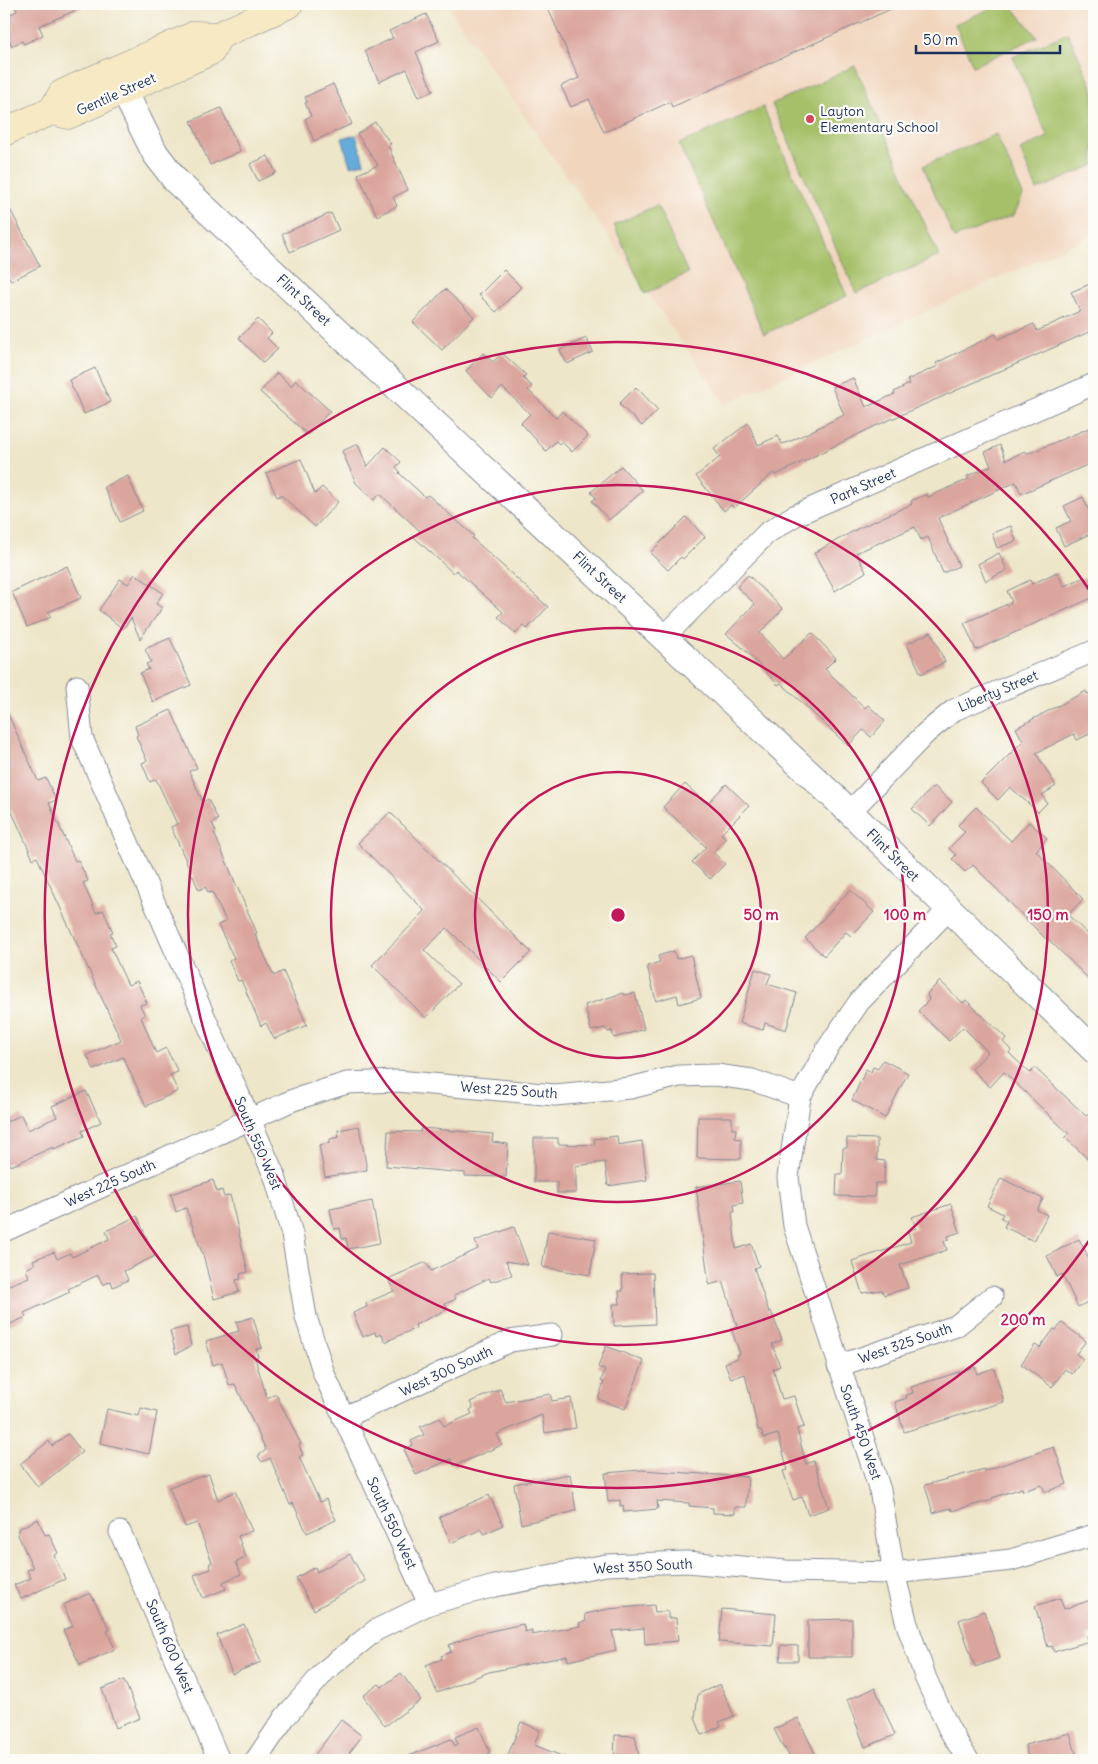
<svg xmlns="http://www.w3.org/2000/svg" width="1098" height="1764" font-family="Delius,sans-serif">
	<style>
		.built { fill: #f1d5bd }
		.green { fill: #a5c067; stroke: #607862 }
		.water { fill: #65acdc; stroke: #406e9d }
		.building { fill: #daa59d }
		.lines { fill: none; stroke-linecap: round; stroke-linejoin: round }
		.minor-casing { stroke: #848a94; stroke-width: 23 }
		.tertiary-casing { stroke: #848a94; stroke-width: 28 }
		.secondary-casing { stroke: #848a94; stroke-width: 29 }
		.minor { stroke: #fff; stroke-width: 21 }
		.tertiary { stroke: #fff; stroke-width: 26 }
		.secondary { stroke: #f7e9c3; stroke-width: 28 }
		.ring { fill: none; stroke: #c2185b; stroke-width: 2.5 }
		.poi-dot { fill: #d1495b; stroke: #fdfcf7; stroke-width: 2 }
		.labels { text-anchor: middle; stroke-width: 4.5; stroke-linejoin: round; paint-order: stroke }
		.street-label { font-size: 14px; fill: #1b2f5e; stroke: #fdfcf7 }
		.poi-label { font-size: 14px; fill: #1b2f5e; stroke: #fdfcf7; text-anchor: start }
		.centre { fill: #c2185b; stroke: #fdfcf7; stroke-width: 2.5 }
		.ring-label { font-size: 15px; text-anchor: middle; font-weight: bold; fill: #c2185b; stroke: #fdfcf7; stroke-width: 4.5; stroke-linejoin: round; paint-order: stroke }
	</style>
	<rect width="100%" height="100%" fill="#fdfcf7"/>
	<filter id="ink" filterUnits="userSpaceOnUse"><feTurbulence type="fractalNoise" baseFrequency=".02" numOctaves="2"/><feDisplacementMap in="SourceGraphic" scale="10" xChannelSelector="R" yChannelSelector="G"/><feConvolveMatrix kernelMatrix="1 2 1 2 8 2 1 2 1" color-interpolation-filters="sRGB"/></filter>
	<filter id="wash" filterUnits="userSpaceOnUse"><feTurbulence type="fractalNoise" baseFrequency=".0096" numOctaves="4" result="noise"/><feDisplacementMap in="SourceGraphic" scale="20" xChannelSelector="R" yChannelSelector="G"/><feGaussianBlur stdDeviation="1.12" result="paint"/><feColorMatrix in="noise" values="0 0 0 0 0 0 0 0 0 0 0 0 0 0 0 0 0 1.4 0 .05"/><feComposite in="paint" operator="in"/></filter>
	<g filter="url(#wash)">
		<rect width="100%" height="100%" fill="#eee6c9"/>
		<!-- built -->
		<path class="built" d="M 446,4 L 1094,4 L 1094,234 L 725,404 Z"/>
		<!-- green -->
		<g class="green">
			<path d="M 1001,4 L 1010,4 L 1037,37 L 973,66 L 955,24 Z"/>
			<path d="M 1068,33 L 1094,91 L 1094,165 L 1037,190 L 1020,150 L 1048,137 L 1013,57 Z"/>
			<path d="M 855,66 L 939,256 L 856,293 L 772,104 Z"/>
			<path d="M 763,107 L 847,296 L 764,334 L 679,144 Z"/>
			<path d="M 996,134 L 1023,195 L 1014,215 L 954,238 L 923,166 Z"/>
			<path d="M 657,205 L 688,273 L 645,294 L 614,225 Z"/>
		</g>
		<!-- water -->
		<path class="water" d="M 356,135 L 364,163 L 350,166 L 342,138 Z"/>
		<g id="blocks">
			<!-- building -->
			<g class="building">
				<path d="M 14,4 L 90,4 L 39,26 L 43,35 L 24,44 L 22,41 L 12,46 L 4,29 L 4,17 L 17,11 Z"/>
				<path d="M 546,4 L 902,4 L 672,107 L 670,102 L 604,132 L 589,99 L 571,107 L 561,86 L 579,78 Z"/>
				<path d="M 426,14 L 439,41 L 416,52 L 433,91 L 419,97 L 407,69 L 379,82 L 365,51 L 393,38 L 389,31 Z"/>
				<path d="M 333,84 L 352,124 L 314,141 L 305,119 L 311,116 L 305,103 L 307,102 L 305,97 Z"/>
				<path d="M 221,108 L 240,151 L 210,165 L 191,121 Z"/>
				<path d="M 375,122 L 391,144 L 388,146 L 408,190 L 393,197 L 397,206 L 377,216 L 358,174 L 378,165 L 357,134 Z"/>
				<path d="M 268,156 L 276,173 L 258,181 L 250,164 Z"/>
				<path d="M 4,198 L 40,266 L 11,281 L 4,267 Z"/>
				<path d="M 331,213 L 339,230 L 290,252 L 282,234 Z"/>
				<path d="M 504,270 L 521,287 L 496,312 L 479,295 Z"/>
				<path d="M 1090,284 L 1094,293 L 1094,342 L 1089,332 L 871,428 L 776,475 L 774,472 L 734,508 L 731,505 L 724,511 L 696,476 L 720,457 L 714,449 L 748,423 L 758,445 L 778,436 L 782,444 L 789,442 L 844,415 L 832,387 L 853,378 L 866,407 L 895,394 L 894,392 L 909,384 L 907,380 L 938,366 L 936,363 L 996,334 L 998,339 L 1034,324 L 1037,331 L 1080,311 L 1071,292 Z"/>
				<path d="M 445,289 L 474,317 L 442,350 L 413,322 Z"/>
				<path d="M 258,319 L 272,333 L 267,338 L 278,349 L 263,363 L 239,338 Z"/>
				<path d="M 586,338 L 593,352 L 567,364 L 560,350 Z"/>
				<path d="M 483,353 L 493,362 L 502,353 L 526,375 L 523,378 L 532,386 L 528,390 L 556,418 L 562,411 L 588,436 L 572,452 L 562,442 L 559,444 L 556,441 L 546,451 L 521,423 L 530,414 L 502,387 L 492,398 L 466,371 Z"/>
				<path d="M 95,368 L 110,402 L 84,414 L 69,380 Z"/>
				<path d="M 277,373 L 291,386 L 296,380 L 330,411 L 308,435 L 260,392 Z"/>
				<path d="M 636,387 L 658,410 L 642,426 L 619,404 Z"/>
				<path d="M 1094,426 L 1094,462 L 1021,494 L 1016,482 L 938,518 L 959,566 L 943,573 L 928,537 L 921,540 L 915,527 L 856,553 L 866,572 L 835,591 L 814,553 L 859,528 L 912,504 L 911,501 L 927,494 L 928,497 L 969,479 L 967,476 L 991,466 L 985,452 L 1000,445 L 1006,460 L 1025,451 L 1027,453 L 1032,452 Z"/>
				<path d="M 358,444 L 367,467 L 385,447 L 401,462 L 396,467 L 400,472 L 399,473 L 425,497 L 428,495 L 455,519 L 474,536 L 472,538 L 548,607 L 527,629 L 523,625 L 516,634 L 498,617 L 503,612 L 456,570 L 453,573 L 414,537 L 420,531 L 380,494 L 374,500 L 356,483 L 342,451 Z"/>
				<path d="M 301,459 L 315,494 L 322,487 L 338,502 L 315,527 L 281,495 L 277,497 L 266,473 Z"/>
				<path d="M 621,466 L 643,491 L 609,520 L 592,501 L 596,498 L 591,492 Z"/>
				<path d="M 128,476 L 143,511 L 120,522 L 104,487 Z"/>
				<path d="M 1083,497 L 1090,513 L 1094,511 L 1094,532 L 1064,546 L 1056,528 L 1071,521 L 1064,506 Z"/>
				<path d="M 686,517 L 705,537 L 683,559 L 681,557 L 668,570 L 650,553 Z"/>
				<path d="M 1011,526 L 1016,541 L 997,548 L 992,533 Z"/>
				<path d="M 999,553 L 1007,570 L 986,581 L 978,564 Z"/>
				<path d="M 67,566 L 81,598 L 48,612 L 51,617 L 27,627 L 12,592 Z"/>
				<path d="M 1057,572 L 1064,586 L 1085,577 L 1094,597 L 976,650 L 964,623 L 1012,602 L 1007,591 L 1030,580 L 1032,584 Z"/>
				<path d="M 135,574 L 163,593 L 156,604 L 162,608 L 140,639 L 131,618 L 123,629 L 99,610 L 120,579 L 128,584 Z"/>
				<path d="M 748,575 L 783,609 L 760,633 L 783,659 L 812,633 L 836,658 L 825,669 L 865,708 L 868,705 L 885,721 L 871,737 L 863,730 L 848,746 L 781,683 L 778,685 L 744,649 L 726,634 L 755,604 L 737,587 Z"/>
				<path d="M 931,632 L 945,662 L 921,674 L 907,644 Z"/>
				<path d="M 170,638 L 191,685 L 153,702 L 140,673 L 149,669 L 146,664 L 151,662 L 145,649 Z"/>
				<path d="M 1086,691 L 1087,694 L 1094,691 L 1094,732 L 1077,740 L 1074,734 L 1036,753 L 1056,786 L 1042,795 L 1047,803 L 1038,812 L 1010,787 L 998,800 L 981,783 L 1023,741 L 1016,728 Z"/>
				<path d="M 4,705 L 38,781 L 46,778 L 56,800 L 49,803 L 75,861 L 78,860 L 88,881 L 83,883 L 96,913 L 103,910 L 113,932 L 110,933 L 116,946 L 111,948 L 128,985 L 137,981 L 147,1003 L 140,1005 L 145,1015 L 141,1017 L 156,1053 L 166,1048 L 178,1072 L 170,1075 L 178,1091 L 146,1106 L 123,1057 L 94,1070 L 87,1055 L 121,1040 L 37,857 L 33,859 L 4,794 Z"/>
				<path d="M 171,710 L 197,768 L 189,771 L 203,802 L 208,799 L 218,820 L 212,823 L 216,832 L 214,833 L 257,933 L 255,934 L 274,976 L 283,971 L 307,1025 L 274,1039 L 266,1023 L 261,1026 L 241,980 L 238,981 L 229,961 L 234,958 L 218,925 L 226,921 L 212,892 L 209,893 L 205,887 L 199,890 L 171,827 L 177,824 L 156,779 L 150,782 L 142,763 L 147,761 L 136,736 L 138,735 L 135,726 Z"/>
				<path d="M 685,784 L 707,804 L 726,784 L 749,806 L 721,834 L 726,838 L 713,852 L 725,864 L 710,879 L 692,862 L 706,847 L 663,807 Z"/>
				<path d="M 934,786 L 952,802 L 930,826 L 912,809 Z"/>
				<path d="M 976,807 L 1011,841 L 1029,822 L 1047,838 L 1036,851 L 1083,899 L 1068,915 L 1094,940 L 1094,984 L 1047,938 L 1046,939 L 1035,928 L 973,865 L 965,872 L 952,859 L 956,855 L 949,848 L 965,832 L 958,825 Z"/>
				<path d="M 390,812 L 531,952 L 501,982 L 447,928 L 424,950 L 459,984 L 426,1018 L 372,965 L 425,911 L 358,843 Z"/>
				<path d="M 850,890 L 874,912 L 851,936 L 846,932 L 824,956 L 805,938 Z"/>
				<path d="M 674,951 L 676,959 L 691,955 L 701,998 L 679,1004 L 677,995 L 656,1001 L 647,966 L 660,962 L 658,956 Z"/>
				<path d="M 755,969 L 771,974 L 767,984 L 797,993 L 786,1030 L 765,1023 L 763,1030 L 739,1023 Z"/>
				<path d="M 940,981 L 963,1003 L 966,1000 L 1006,1038 L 1003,1042 L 1011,1050 L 1009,1053 L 1030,1073 L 1035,1068 L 1086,1116 L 1094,1108 L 1094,1165 L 1065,1137 L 1069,1134 L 1004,1072 L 990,1087 L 972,1069 L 988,1052 L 963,1027 L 949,1041 L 918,1011 L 929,1000 L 927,994 Z"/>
				<path d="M 623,993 L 624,995 L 635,993 L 644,1029 L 614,1038 L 612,1031 L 608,1032 L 605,1028 L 591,1031 L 585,1005 Z"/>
				<path d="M 883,1060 L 908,1073 L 885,1118 L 852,1100 L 866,1069 L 871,1072 L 873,1067 L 878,1069 Z"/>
				<path d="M 86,1091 L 101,1122 L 82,1131 L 84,1136 L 54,1149 L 53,1147 L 11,1166 L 9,1162 L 4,1165 L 4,1123 L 21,1115 L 28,1130 L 57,1117 L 52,1106 Z"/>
				<path d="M 698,1117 L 732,1117 L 732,1129 L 736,1129 L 735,1138 L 741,1139 L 741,1159 L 697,1158 Z"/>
				<path d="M 359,1126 L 367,1170 L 325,1177 L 319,1145 L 330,1143 L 330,1139 L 339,1137 L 338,1130 Z"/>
				<path d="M 421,1128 L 493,1134 L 492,1142 L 508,1144 L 506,1177 L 465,1176 L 465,1173 L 386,1166 L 388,1131 L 420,1132 Z"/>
				<path d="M 617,1136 L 618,1145 L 642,1141 L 647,1180 L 608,1186 L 605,1162 L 576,1166 L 576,1193 L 557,1193 L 557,1182 L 534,1182 L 534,1138 L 558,1138 L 558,1144 L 595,1145 L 594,1139 Z"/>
				<path d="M 847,1138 L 877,1139 L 877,1160 L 885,1161 L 884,1183 L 875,1183 L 875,1197 L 836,1196 L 837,1174 L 842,1174 L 843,1148 L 847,1148 Z"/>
				<path d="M 1001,1178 L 1043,1199 L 1037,1210 L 1047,1215 L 1034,1241 L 1004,1227 L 1007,1221 L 1001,1218 L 1003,1214 L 987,1206 Z"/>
				<path d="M 213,1180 L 217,1192 L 222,1190 L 224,1197 L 230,1195 L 248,1272 L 240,1274 L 241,1279 L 236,1280 L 239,1292 L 214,1299 L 204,1258 L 186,1208 L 176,1212 L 171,1194 Z"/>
				<path d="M 740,1181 L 743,1203 L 734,1205 L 735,1212 L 732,1212 L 736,1249 L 751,1244 L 759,1266 L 754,1268 L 769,1312 L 771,1311 L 782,1340 L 772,1344 L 780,1366 L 773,1369 L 782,1399 L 794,1396 L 804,1427 L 797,1429 L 806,1464 L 814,1461 L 829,1508 L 808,1515 L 802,1497 L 793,1500 L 783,1471 L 788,1470 L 778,1434 L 764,1438 L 761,1430 L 758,1430 L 745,1374 L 731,1379 L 725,1363 L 738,1358 L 737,1355 L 740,1354 L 731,1328 L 737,1326 L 723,1281 L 709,1285 L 696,1187 Z"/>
				<path d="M 372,1201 L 380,1243 L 348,1249 L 346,1238 L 342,1239 L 340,1228 L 334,1229 L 330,1209 Z"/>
				<path d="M 951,1204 L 960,1232 L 948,1236 L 949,1239 L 944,1241 L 947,1250 L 900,1265 L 908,1288 L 884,1295 L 882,1290 L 862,1293 L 852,1261 L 911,1242 L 908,1231 L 916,1228 L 912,1217 Z"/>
				<path d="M 137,1216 L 155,1256 L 124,1271 L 128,1280 L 113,1287 L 111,1281 L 103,1285 L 98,1275 L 68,1289 L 70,1292 L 24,1313 L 26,1317 L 4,1327 L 4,1287 L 29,1277 L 26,1269 L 35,1264 L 33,1260 L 54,1252 L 57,1259 L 70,1253 L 72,1257 L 109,1239 L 106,1231 Z"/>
				<path d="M 514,1227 L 528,1265 L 506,1261 L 512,1275 L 491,1282 L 489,1278 L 454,1295 L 456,1299 L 445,1304 L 448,1309 L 415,1325 L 416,1328 L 385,1342 L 382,1334 L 376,1336 L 375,1332 L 363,1337 L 353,1313 L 367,1307 L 366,1303 L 394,1291 L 388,1279 L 426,1262 L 431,1271 L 478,1249 L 475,1241 Z"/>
				<path d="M 548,1231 L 596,1239 L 590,1275 L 542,1267 Z"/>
				<path d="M 1079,1239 L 1094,1268 L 1094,1299 L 1078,1307 L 1062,1274 L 1057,1277 L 1047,1256 Z"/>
				<path d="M 653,1273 L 655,1324 L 614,1326 L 613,1304 L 620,1304 L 619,1291 L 623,1291 L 622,1274 Z"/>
				<path d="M 253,1317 L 262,1348 L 256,1349 L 258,1357 L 255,1358 L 267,1398 L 276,1394 L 301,1444 L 299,1445 L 303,1455 L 299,1457 L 320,1502 L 326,1499 L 336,1520 L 307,1533 L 293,1503 L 290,1505 L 270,1458 L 262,1462 L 258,1456 L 266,1450 L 235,1384 L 229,1385 L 222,1362 L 213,1365 L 206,1341 L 239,1331 L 236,1322 Z"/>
				<path d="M 1062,1323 L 1086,1341 L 1076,1354 L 1083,1359 L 1072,1374 L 1065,1369 L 1052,1387 L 1021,1364 L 1035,1345 L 1040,1348 L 1054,1329 L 1056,1330 Z"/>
				<path d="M 187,1327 L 191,1346 L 176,1354 L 170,1331 Z"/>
				<path d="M 606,1346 L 644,1361 L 625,1409 L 598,1399 L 604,1382 L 601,1381 L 605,1370 L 598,1367 Z"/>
				<path d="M 975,1367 L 977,1374 L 994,1368 L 1004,1402 L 904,1432 L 895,1402 L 907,1398 L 906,1395 L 913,1393 L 911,1387 Z"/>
				<path d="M 500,1389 L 506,1402 L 550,1394 L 552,1401 L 571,1398 L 576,1428 L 545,1433 L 542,1415 L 497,1434 L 502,1445 L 454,1466 L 451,1459 L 416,1475 L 404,1449 L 413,1445 L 411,1441 L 424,1435 L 420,1427 L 440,1418 L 444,1426 L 472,1414 L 470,1410 L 473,1408 L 470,1402 Z"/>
				<path d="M 141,1408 L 157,1412 L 149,1454 L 100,1443 L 107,1409 L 139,1416 Z"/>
				<path d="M 68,1434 L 82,1452 L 38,1487 L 20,1464 L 49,1441 L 52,1446 Z"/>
				<path d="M 1054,1447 L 1067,1484 L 1045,1492 L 1042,1485 L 1023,1491 L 1022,1488 L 992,1498 L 992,1500 L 952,1511 L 951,1508 L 933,1513 L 925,1485 L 984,1469 L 984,1471 Z"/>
				<path d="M 641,1470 L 748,1477 L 746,1507 L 735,1507 L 735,1514 L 713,1513 L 713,1508 L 689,1506 L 689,1503 L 657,1501 L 658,1509 L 624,1512 L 623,1505 L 620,1506 L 620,1500 L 608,1502 L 605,1473 Z"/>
				<path d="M 209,1474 L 218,1500 L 235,1491 L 252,1531 L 238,1536 L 246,1558 L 236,1562 L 241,1574 L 223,1582 L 226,1589 L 203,1598 L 194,1575 L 211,1569 L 209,1564 L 212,1562 L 197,1523 L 185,1527 L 169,1487 Z"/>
				<path d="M 570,1474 L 576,1511 L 521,1524 L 514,1484 Z"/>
				<path d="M 489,1495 L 503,1525 L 484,1534 L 482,1529 L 451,1543 L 439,1517 Z"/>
				<path d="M 38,1519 L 45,1535 L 49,1534 L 58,1553 L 54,1555 L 65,1579 L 21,1599 L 14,1585 L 31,1578 L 27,1570 L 33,1568 L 18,1535 L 18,1529 Z"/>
				<path d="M 350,1554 L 365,1581 L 314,1610 L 296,1578 L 315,1567 L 317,1572 Z"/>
				<path d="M 90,1593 L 110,1630 L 107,1631 L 115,1649 L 80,1665 L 63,1630 L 73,1626 L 63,1605 Z"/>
				<path d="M 1060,1598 L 1064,1609 L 1094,1599 L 1094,1634 L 1087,1636 L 1089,1641 L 1054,1652 L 1052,1646 L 1048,1647 L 1035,1606 Z"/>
				<path d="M 654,1605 L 655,1612 L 668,1611 L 668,1618 L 676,1618 L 678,1641 L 645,1644 L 644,1628 L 612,1631 L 616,1650 L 568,1661 L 567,1656 L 489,1672 L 437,1693 L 426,1665 L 442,1659 L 441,1656 L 451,1652 L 449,1645 L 477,1634 L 523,1624 L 525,1632 L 532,1630 L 532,1635 L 580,1626 L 579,1623 L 586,1621 L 585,1614 L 609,1609 Z"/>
				<path d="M 722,1609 L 776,1614 L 773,1646 L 719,1642 Z"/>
				<path d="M 984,1611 L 1000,1658 L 975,1667 L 959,1620 Z"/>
				<path d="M 852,1619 L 852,1657 L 808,1657 L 808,1620 Z"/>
				<path d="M 244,1624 L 261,1662 L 232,1674 L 217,1635 Z"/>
				<path d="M 781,1645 L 798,1646 L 798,1661 L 780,1661 Z"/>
				<path d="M 401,1673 L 421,1700 L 385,1726 L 363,1696 L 379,1684 L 382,1687 Z"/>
				<path d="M 124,1680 L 140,1718 L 116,1728 L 102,1689 Z"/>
				<path d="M 720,1684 L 734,1716 L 719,1722 L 721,1726 L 702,1735 L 695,1718 L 698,1694 Z"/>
				<path d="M 875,1688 L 895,1735 L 865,1747 L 847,1700 Z"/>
				<path d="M 798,1718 L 818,1760 L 791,1760 L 785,1748 L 784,1749 L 774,1729 Z"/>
				<path d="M 341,1720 L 362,1736 L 344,1760 L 311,1760 Z"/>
				<path d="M 521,1722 L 540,1730 L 534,1745 L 572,1760 L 506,1760 Z"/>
				<path d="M 479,1727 L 490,1753 L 473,1760 L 399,1760 L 451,1739 L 455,1746 L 458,1744 L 455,1737 Z"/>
				<path d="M 1070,1733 L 1078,1760 L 1029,1760 L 1025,1745 Z"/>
				<path d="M 615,1735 L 635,1736 L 640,1760 L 614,1760 Z"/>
			</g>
		</g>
	</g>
	<g filter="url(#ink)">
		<use href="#blocks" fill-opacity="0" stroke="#848a94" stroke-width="1"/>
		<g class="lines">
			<defs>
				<g id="minor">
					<path d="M 664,637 L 767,533 L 794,516 L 1094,384"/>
					<path d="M 77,686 L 82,738 L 275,1177 L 292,1234 L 306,1317 L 324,1374 L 429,1604"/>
					<path d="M 850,812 L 926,733 L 954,710 L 1094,651"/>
					<path d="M 948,910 L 859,1002 L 827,1049 L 800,1097 L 788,1177 L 794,1226 L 880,1490 L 894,1573 L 907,1624 L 926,1679 L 949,1729 L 968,1760"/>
					<path d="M 4,1231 L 293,1100 L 347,1083 L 397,1081 L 555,1095 L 630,1088 L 679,1076 L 716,1075 L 752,1080 L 800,1097"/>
					<path d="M 838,1366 L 956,1326 L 992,1297"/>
					<path d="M 343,1418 L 510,1341 L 552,1335"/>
					<path d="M 120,1532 L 219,1760"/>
					<path d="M 256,1760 L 285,1717 L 326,1670 L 376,1630 L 429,1604 L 495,1586 L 606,1565 L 687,1562 L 786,1571 L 894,1573 L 1011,1560 L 1094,1535"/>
				</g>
				<path id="tertiary" d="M 124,91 L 155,153 L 176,181 L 850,812 L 1094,1050"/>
				<g id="secondary">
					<path d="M 52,111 L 62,94 L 77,87 L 195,35 L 218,36 L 289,4"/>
					<path d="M 4,132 L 52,111 L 68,115 L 211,51 L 218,36"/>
				</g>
			</defs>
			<!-- minor casing -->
			<use href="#minor" class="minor-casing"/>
			<!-- tertiary casing -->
			<use href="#tertiary" class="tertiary-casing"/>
			<!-- secondary casing -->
			<use href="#secondary" class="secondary-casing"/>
			<!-- minor -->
			<use href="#minor" class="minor"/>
			<!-- tertiary -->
			<use href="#tertiary" class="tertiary"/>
			<!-- secondary -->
			<use href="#secondary" class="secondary"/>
		</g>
	</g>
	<!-- distance rings -->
	<g class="ring">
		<circle cx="618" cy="915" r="143"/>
		<circle cx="618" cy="915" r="287"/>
		<circle cx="618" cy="915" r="430"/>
		<path d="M1093 1235A573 573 0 1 1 1093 595"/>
	</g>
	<!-- markers -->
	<circle class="poi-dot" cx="810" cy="119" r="5"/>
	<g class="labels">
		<!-- street labels -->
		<g class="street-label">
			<text transform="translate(116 94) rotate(-24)" y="5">Gentile Street</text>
			<text transform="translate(304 300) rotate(43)" y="5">Flint Street</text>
			<text transform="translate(863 486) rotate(-24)" y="5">Park Street</text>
			<text transform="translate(600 577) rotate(43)" y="5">Flint Street</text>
			<text transform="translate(998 691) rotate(-23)" y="5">Liberty Street</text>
			<text transform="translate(893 855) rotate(45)" y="5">Flint Street</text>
			<text transform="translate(509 1090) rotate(4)" y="5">West 225 South</text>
			<text transform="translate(258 1143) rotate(67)" y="5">South 550 West</text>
			<text transform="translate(110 1183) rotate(-24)" y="5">West 225 South</text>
			<text transform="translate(905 1343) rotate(-19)" y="5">West 325 South</text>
			<text transform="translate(446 1371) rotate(-25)" y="5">West 300 South</text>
			<text transform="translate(861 1432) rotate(71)" y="5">South 450 West</text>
			<text transform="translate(392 1523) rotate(65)" y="5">South 550 West</text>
			<text transform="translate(643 1566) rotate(-3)" y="5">West 350 South</text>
			<text transform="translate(170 1646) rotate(67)" y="5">South 600 West</text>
		</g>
		<!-- poi labels -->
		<g class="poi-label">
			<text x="820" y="116">Layton<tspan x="820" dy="16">Elementary School</tspan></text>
		</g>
	</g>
	<circle cx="618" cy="915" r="8" class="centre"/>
	<g class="ring-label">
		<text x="761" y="920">50 m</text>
		<text x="905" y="920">100 m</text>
		<text x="1048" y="920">150 m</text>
		<text x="1023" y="1325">200 m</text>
	</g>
	<!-- margin -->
	<rect width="1098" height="1764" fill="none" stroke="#fdfcf7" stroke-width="20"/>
	<!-- scale -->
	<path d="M916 45v8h144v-8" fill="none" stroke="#1b2f5e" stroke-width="2.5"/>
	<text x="923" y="45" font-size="15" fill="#1b2f5e" stroke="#fdfcf7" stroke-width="4" paint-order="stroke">50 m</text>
</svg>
